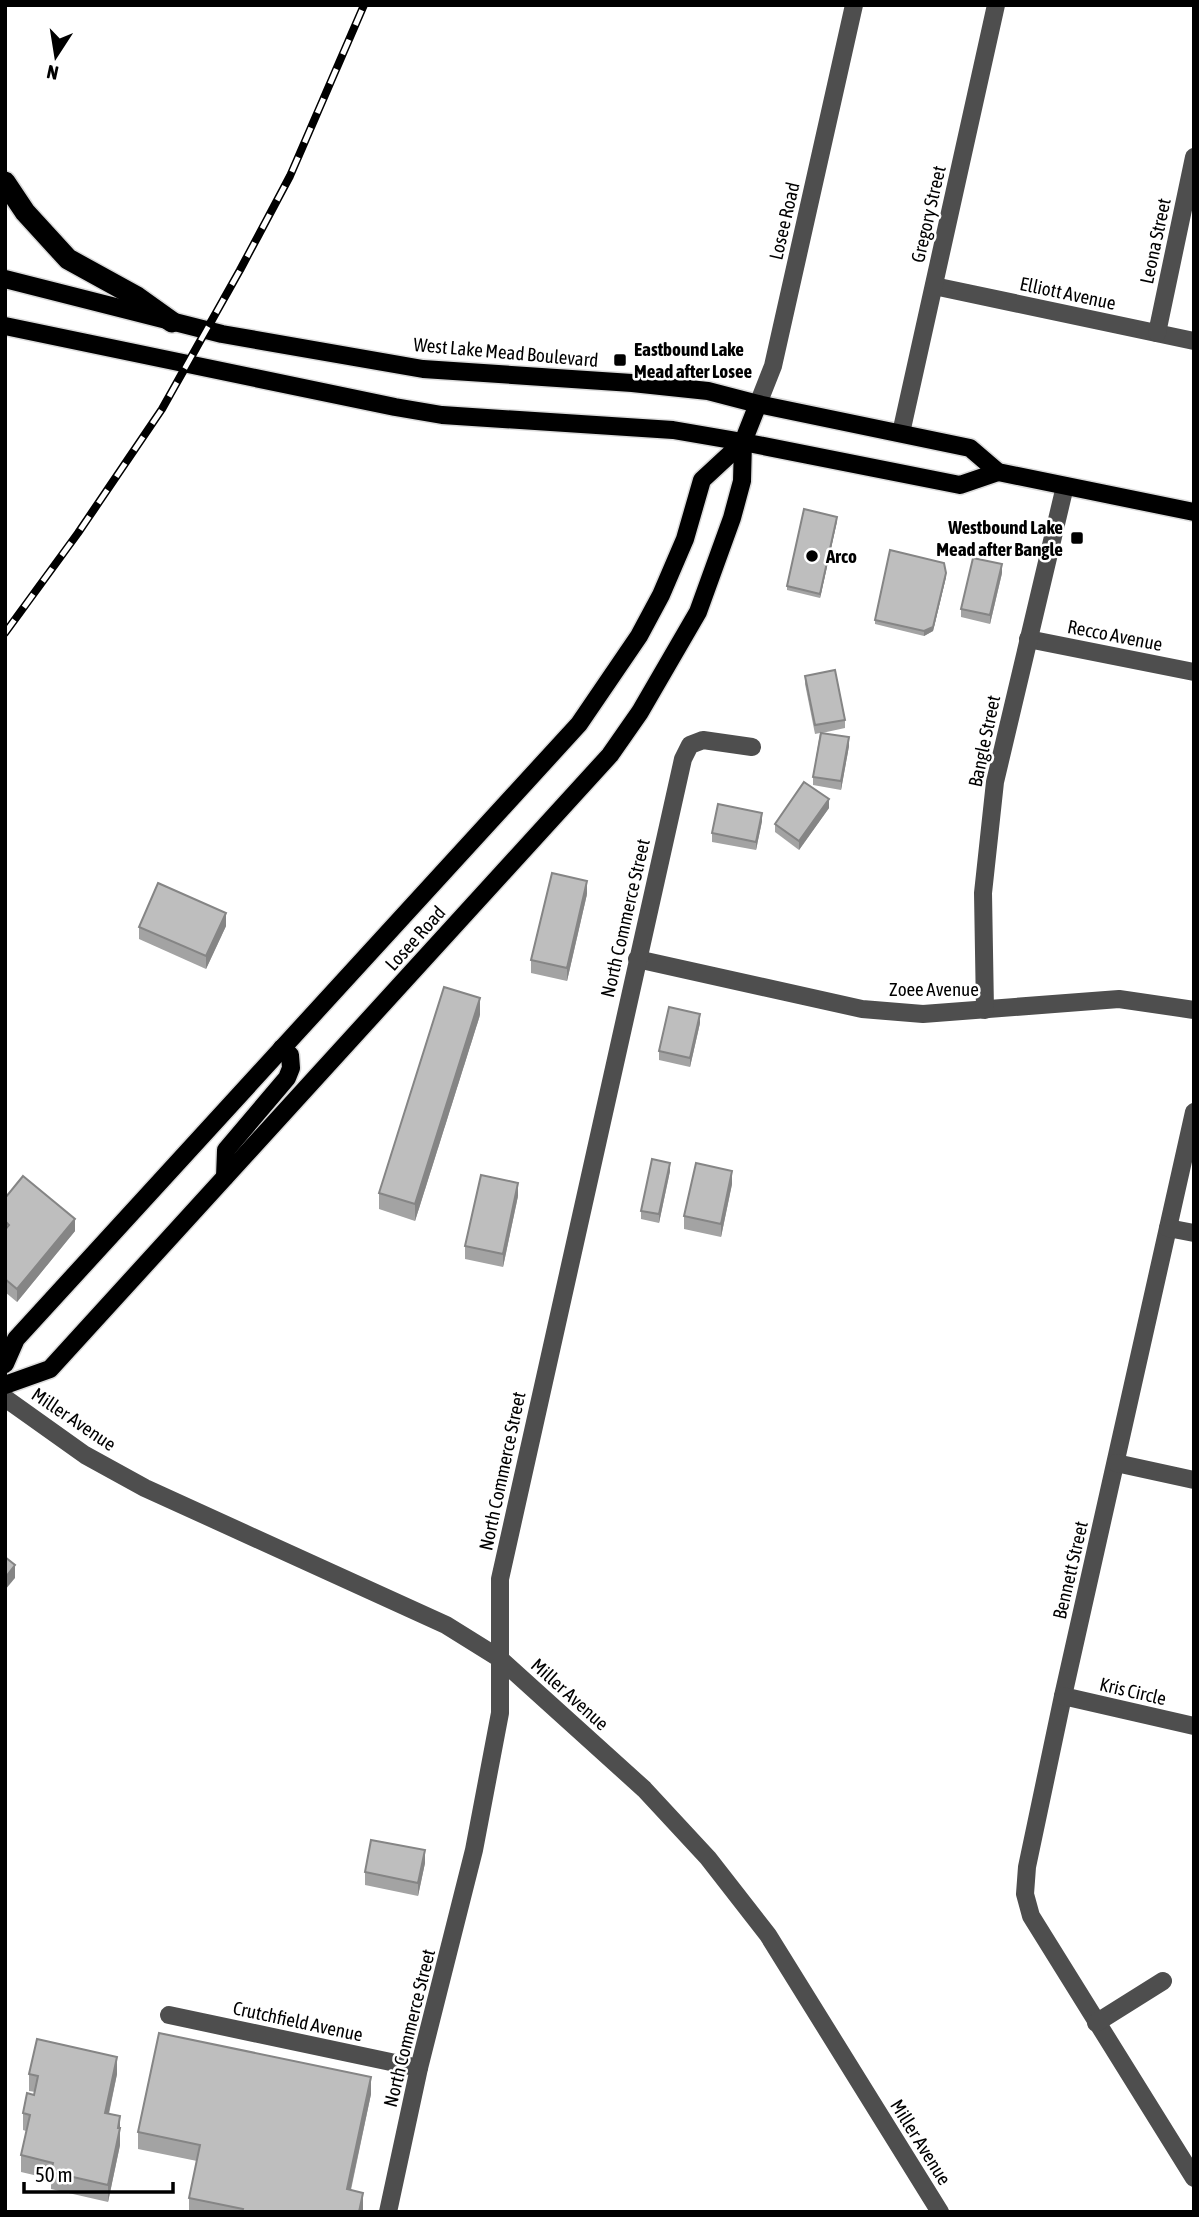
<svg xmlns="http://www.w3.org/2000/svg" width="1199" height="2217" font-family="'Asap Condensed',sans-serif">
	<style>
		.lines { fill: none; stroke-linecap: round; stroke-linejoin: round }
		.major-casing { stroke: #dbdbdb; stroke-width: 21 }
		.highway-casing { stroke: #dbdbdb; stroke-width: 24 }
		.minor { stroke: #4e4e4e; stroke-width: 18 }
		.major { stroke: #000; stroke-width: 18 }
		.highway { stroke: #000; stroke-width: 21 }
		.rail-casing { stroke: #000; stroke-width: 8 }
		.rail { stroke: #fff; stroke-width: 5; stroke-dasharray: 16; stroke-linecap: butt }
		.wall { fill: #a3a3a3 }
		.shaded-wall { fill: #858585 }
		.building { fill: #bebebe; stroke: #858585; stroke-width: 2 }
		.poi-dot { fill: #000; stroke: #fff; stroke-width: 2.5 }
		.labels { text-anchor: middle; stroke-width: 5; stroke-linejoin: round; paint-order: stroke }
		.street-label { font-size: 19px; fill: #000; stroke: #fff }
		.poi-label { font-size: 19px; font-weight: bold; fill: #000; stroke: #fff; text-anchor: start }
	</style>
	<rect width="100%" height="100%" fill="#fff"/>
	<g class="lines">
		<defs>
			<g id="major">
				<path d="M 5,279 L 222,334 L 423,369 L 632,383 L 708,391 L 758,404 L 970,448 L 998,472 L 1194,512"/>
				<path d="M 5,326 L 395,407 L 442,415 L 673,430 L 743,442 L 960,485 L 998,472"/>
				<path d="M 225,1177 L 226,1150 L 287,1078 L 291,1068 L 290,1055 L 282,1048"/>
				<path d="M 5,1364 L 16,1339 L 579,724 L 639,636 L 661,595 L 685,539 L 702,480 L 743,442"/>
				<path d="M 5,1385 L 50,1369 L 610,755 L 640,712 L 698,612 L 732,518 L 742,481 L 743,442 L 758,404"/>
			</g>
			<path id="highway" d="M 5,182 L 25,212 L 68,259 L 137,297 L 172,322"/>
		</defs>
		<!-- major casing -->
		<use href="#major" class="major-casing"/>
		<!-- highway casing -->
		<use href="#highway" class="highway-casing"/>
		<!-- minor -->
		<g class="minor">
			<path d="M 934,286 L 1194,341"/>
			<path d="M 1157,333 L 1194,157"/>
			<path d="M 758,404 L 773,366 L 854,5"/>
			<path d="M 901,433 L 996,5"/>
			<path d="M 1028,639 L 1194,672"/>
			<path d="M 637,959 L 862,1009 L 923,1014 L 1119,999 L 1194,1010"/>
			<path d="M 985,1010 L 983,893 L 995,782 L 1065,486"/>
			<path d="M 1194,1112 L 1063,1696 L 1027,1867 L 1025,1894 L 1031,1916 L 1194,2178"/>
			<path d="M 1168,1228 L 1194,1233"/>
			<path d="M 5,1398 L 85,1455 L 145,1488 L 446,1625 L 499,1658 L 644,1789 L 708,1858 L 768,1935 L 940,2212"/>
			<path d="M 1116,1463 L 1194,1480"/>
			<path d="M 1063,1696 L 1194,1726"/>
			<path d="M 169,2015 L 419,2068"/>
			<path d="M 1096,2023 L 1163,1981"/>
			<path d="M 388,2212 L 419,2068 L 474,1850 L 500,1713 L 500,1579 L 683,759 L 690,745 L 703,740 L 752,747"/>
		</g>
		<!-- major -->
		<use href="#major" class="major"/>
		<!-- highway -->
		<use href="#highway" class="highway"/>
		<defs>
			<path id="rail" d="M 5,633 L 78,533 L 162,409 L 240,270 L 290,176 L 364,5"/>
		</defs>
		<!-- rail casing -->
		<use href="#rail" class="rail-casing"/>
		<!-- rail -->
		<use href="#rail" class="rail"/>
	</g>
	<!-- wall -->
	<g class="wall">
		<path d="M 837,521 L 820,598 L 787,590 L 787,586 Z"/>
		<path d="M 1002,573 L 990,624 L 961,617 L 961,609 Z"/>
		<path d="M 946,577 L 933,631 L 924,636 L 875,624 L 875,620 Z"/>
		<path d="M 805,676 L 845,720 L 845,728 L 822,733 L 849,746 L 841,790 L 813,785 L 813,777 L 820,733 L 815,734 L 805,684 Z"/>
		<path d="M 829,808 L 799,850 L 775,832 L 775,824 Z"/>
		<path d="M 762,821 L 756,850 L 712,842 L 712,833 Z"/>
		<path d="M 587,894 L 567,981 L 531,973 L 531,960 Z"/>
		<path d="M 226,926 L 206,969 L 139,939 L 139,927 Z"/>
		<path d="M 480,1015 L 415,1221 L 379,1209 L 379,1193 Z"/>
		<path d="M 700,1023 L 690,1067 L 659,1060 L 659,1051 Z"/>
		<path d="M 670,1171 L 659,1223 L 641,1219 L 641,1211 Z"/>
		<path d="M 732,1184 L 721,1237 L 684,1229 L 684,1216 Z"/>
		<path d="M 518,1196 L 503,1267 L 465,1259 L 465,1246 Z"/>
		<path d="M 5,1198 L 75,1231 L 17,1302 L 5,1292 Z"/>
		<path d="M 425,1863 L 418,1896 L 365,1885 L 365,1872 Z"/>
		<path d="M 29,2074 L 117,2074 L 109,2114 L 120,2116 L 120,2145 L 108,2202 L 51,2189 L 51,2179 L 21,2172 L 21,2155 L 26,2131 L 23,2130 L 23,2113 L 35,2092 L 29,2091 Z"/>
		<path d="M 371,2094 L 351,2190 L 363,2210 L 363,2212 L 189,2212 L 189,2198 L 197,2161 L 138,2149 L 138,2132 Z"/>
	</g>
	<!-- shaded-wall -->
	<g class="shaded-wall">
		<path d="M 837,517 L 837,521 L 820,598 L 820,594 Z"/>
		<path d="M 1002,564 L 1002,573 L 990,624 L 990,615 Z"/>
		<path d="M 946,573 L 946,577 L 933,631 L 924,636 L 924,631 Z"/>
		<path d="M 849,737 L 849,746 L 841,790 L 841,781 Z"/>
		<path d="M 829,799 L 829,808 L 799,850 L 799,841 Z"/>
		<path d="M 762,813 L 762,821 L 756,850 L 756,842 Z"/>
		<path d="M 587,881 L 587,894 L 567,981 L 567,968 Z"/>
		<path d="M 226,913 L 226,926 L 206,969 L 206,956 Z"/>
		<path d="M 480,998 L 480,1015 L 415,1221 L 415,1204 Z"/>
		<path d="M 700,1014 L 700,1023 L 690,1067 L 690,1058 Z"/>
		<path d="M 670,1163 L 670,1171 L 659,1223 L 659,1214 Z"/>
		<path d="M 732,1171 L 732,1184 L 721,1237 L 721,1224 Z"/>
		<path d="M 518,1183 L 518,1196 L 503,1267 L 503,1254 Z"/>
		<path d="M 75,1219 L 75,1231 L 17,1302 L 17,1289 Z"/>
		<path d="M 15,1565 L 15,1578 L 5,1590 L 5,1578 Z"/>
		<path d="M 425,1850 L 425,1863 L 418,1896 L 418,1883 Z"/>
		<path d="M 117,2057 L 117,2074 L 105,2130 L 105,2113 Z"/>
		<path d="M 371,2077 L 371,2094 L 347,2206 L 347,2189 Z"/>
		<path d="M 120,2116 L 120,2145 L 108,2202 L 108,2185 Z"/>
		<path d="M 363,2193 L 363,2212 L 359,2212 Z"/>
	</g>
	<!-- building -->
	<g class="building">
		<path d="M 804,509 L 837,517 L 820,594 L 787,586 Z"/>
		<path d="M 890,550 L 944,563 L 946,573 L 933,627 L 924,631 L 875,620 Z"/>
		<path d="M 973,558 L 1002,564 L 990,615 L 961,609 Z"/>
		<path d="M 835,670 L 845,720 L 815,725 L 805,676 Z"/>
		<path d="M 821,733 L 849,737 L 841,781 L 813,777 Z"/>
		<path d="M 804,782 L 829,799 L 799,841 L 775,824 Z"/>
		<path d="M 718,804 L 762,813 L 756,842 L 712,833 Z"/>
		<path d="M 552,873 L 587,881 L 567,968 L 531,960 Z"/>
		<path d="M 158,883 L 226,913 L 206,956 L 139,927 Z"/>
		<path d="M 444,987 L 480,998 L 415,1204 L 379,1193 Z"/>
		<path d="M 669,1007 L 700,1014 L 690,1058 L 659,1051 Z"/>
		<path d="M 652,1159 L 670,1163 L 659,1214 L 641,1211 Z"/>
		<path d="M 696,1163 L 732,1171 L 721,1224 L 684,1216 Z"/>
		<path d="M 481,1175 L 518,1183 L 503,1254 L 465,1246 Z"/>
		<path d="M 23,1176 L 75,1219 L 17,1289 L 5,1279 L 5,1230 L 9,1225 L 5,1221 L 5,1198 Z"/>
		<path d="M 5,1557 L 15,1565 L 5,1578 Z"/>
		<path d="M 371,1840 L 425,1850 L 418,1883 L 365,1872 Z"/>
		<path d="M 159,2033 L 371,2077 L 347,2189 L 363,2193 L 359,2212 L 242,2212 L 243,2209 L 189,2198 L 200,2145 L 138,2132 Z"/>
		<path d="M 37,2039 L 117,2057 L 105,2113 L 120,2116 L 118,2128 L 120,2128 L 108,2185 L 51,2172 L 53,2163 L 21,2155 L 30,2115 L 23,2113 L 27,2093 L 34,2095 L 38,2076 L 29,2074 Z"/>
	</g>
	<!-- markers -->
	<g class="poi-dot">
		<rect x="613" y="353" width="14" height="14" rx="3.5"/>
		<rect x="1070" y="531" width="14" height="14" rx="3.5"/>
		<circle cx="812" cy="556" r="7"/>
	</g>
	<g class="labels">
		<!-- street labels -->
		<g class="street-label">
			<text transform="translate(928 214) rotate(-77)" y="7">Gregory Street</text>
			<text transform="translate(784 221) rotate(-77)" y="7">Losee Road</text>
			<text transform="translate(1155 241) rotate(-78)" y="7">Leona Street</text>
			<text transform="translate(1068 293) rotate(12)" y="7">Elliott Avenue</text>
			<text transform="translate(506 352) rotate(5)" y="7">West Lake Mead Boulevard</text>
			<text transform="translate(1115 635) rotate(11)" y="7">Recco Avenue</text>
			<text transform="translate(984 741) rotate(-78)" y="7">Bangle Street</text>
			<text transform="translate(625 918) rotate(-77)" y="7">North Commerce Street</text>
			<text transform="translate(415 938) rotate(-48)" y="7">Losee Road</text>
			<text x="934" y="996">Zoee Avenue</text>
			<text transform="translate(74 1419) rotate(34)" y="7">Miller Avenue</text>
			<text transform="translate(502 1471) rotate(-78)" y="7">North Commerce Street</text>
			<text transform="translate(1070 1570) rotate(-77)" y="7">Bennett Street</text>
			<text transform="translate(1133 1691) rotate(13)" y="7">Kris Circle</text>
			<text transform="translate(570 1694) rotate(42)" y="7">Miller Avenue</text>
			<text transform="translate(298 2021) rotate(12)" y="7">Crutchfield Avenue</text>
			<text transform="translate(409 2028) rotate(-76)" y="7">North Commerce Street</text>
			<text transform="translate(921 2142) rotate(58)" y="7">Miller Avenue</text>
		</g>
		<!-- poi labels -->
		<g class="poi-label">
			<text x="634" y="356">Eastbound Lake<tspan x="634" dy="22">Mead after Losee</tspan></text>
			<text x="1063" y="534" text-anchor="end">Westbound Lake<tspan x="1063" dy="22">Mead after Bangle</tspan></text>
			<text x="826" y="563">Arco</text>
		</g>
	</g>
	<!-- border -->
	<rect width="1199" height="2217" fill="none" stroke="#000000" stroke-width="14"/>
	<!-- north arrow -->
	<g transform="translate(56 56) rotate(192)" stroke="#ffffff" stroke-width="5" paint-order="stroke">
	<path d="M0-5L12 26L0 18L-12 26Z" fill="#000000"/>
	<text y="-10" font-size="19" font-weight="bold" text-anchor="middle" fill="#000000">N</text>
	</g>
	<!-- scale -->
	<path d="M24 2182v10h149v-10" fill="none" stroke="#000000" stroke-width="3.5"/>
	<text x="35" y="2182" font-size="21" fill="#000000" stroke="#ffffff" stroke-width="5" paint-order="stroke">50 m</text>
</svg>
